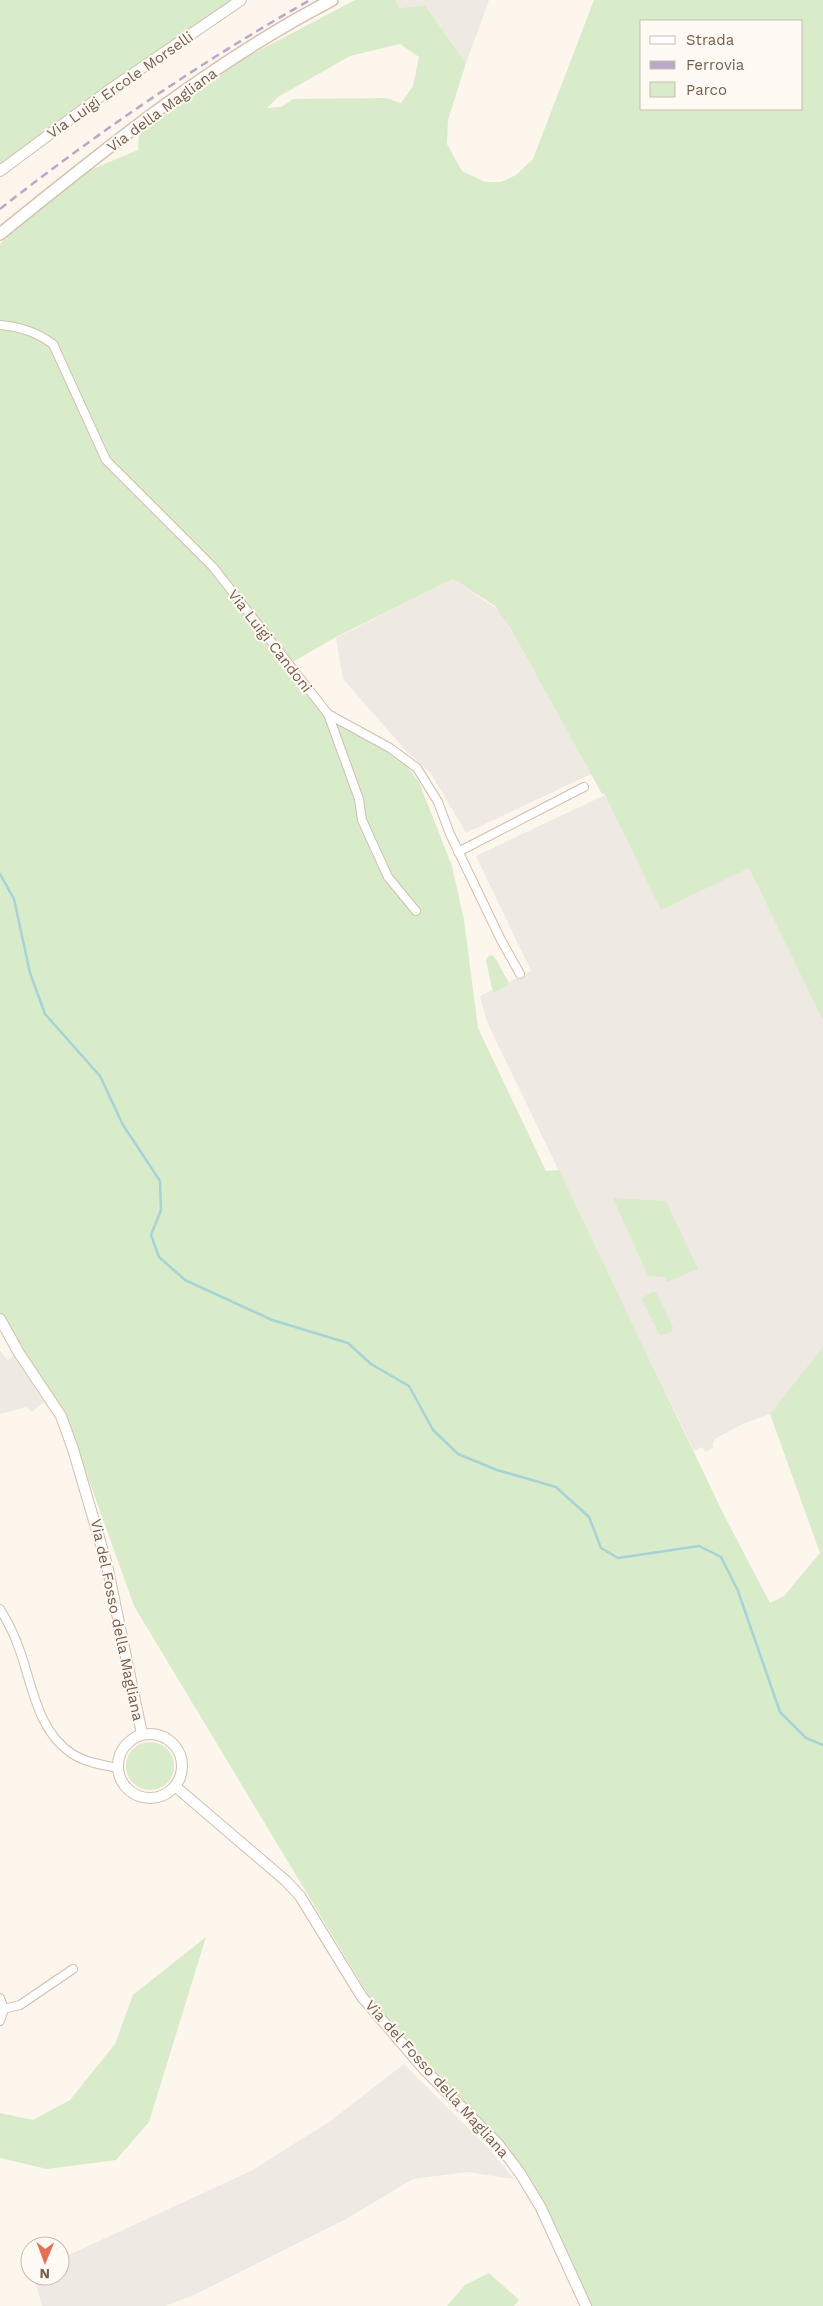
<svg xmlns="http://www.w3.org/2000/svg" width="823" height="2306" font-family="'Work Sans',sans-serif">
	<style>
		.industrial { fill: #efe9e4 }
		.green { fill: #d8ecc9; fill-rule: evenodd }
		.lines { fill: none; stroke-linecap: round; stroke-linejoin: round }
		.stream { stroke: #a5d3da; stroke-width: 2.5 }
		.minor-casing { stroke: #d1beb0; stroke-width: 10 }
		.tertiary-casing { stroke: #d1beb0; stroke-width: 12 }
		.secondary-casing { stroke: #d6c0b0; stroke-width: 14 }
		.minor { stroke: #fff; stroke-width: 8 }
		.tertiary { stroke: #fff; stroke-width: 10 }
		.secondary { stroke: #fff; stroke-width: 11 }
		.rail { stroke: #b9a8c9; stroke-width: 2.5; stroke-dasharray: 8 5; stroke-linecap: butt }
		.labels { text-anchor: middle; stroke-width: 4; stroke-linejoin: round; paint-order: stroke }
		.street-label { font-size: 15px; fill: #7a5c4d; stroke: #fffaf3 }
	</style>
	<rect width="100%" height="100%" fill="#fdf6ec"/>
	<!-- industrial -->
	<g class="industrial">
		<path d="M 396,0 L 489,0 L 466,63 L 425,5 L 399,8 Z"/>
		<path d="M 453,579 L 501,612 L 591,774 L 466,833 L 430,772 L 408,753 L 343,679 L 336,638 Z"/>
		<path d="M 605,795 L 660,904 L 749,868 L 823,1021 L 823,1346 L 770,1414 L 743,1424 L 716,1438 L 713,1443 L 713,1448 L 706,1452 L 702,1447 L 694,1451 L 487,1022 L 480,996 L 531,971 L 476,856 Z"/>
		<path d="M 0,1350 L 7,1360 L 14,1356 L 44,1402 L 32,1412 L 26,1407 L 0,1414 Z"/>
		<path d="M 404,2064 L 490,2150 L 514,2179 L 468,2172 L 413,2179 L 346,2219 L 194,2295 L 165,2306 L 42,2306 L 34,2276 L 60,2276 L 60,2259 L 251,2171 L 329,2122 Z"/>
	</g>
	<!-- green -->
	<g class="green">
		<path d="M 0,0 L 233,0 L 72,111 L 0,166 Z"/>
		<path d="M 355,0 L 396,0 L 399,8 L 425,5 L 466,63 L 448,120 L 447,144 L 462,171 L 485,182 L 501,182 L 516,175 L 533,159 L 594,0 L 823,0 L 823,1021 L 749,868 L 661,910 L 604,793 L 602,794 L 509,626 L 495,606 L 453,579 L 336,637 L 284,667 L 324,713 L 343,727 L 396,757 L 406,765 L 419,782 L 452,866 L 464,920 L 478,1028 L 546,1171 L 559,1170 L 722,1511 L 770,1603 L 784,1596 L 820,1553 L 770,1414 L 823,1346 L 823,2306 L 592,2306 L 530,2179 L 370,1998 L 134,1606 L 71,1430 L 0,1313 L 0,244 L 78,175 L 138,150 L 139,133 L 243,59 ZM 642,21 L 802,21 L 802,109 L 642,109 ZM 400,44 L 419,57 L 413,86 L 401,103 L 386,98 L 293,99 L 281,107 L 267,108 L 278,97 L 350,56 Z"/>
		<path d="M 491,955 L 494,956 L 508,981 L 508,985 L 493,993 L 486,961 L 487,958 Z"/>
		<path d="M 613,1198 L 666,1201 L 698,1269 L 667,1282 L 665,1277 L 648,1276 Z"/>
		<path d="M 652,1292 L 656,1292 L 673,1327 L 672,1331 L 660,1336 L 642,1300 L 643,1297 Z"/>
		<circle cx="150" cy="1766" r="24"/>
		<path d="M 206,1937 L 149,2122 L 116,2160 L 47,2169 L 0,2158 L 0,2113 L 33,2120 L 70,2100 L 115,2044 L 133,1995 Z"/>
		<path d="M 489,2273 L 519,2300 L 514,2306 L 447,2306 L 465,2285 Z"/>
	</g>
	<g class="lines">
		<!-- stream -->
		<path class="stream" d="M 0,874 L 14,899 L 30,973 L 45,1014 L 100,1076 L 123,1125 L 160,1181 L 161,1210 L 151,1235 L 159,1257 L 185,1280 L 272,1320 L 348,1343 L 371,1364 L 409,1386 L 433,1430 L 458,1454 L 497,1470 L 556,1487 L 589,1517 L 601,1548 L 618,1558 L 699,1546 L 721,1557 L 738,1591 L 780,1712 L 806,1738 L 823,1745"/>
		<defs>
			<g id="minor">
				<path d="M 0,325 C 21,327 36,332 53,344 L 106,460 L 213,567 L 328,714 L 390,748 L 417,768 L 438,802 L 450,834 L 501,940 L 520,974"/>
				<path d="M 328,714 L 359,799 L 362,820 L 388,877 L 416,911"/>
				<path d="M 458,852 L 584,787"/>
				<path d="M 0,1609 C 8,1622 15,1636 20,1651 C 32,1685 38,1731 71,1753 C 84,1762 102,1765 118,1768"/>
				<path d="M 0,1998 L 4,2009 L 0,2021"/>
				<path d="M 4,2009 L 20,2005 L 73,1969"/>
			</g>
			<g id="tertiary">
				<path d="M 0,171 L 108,91 L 241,0"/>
				<path d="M 0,1319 L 19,1353 L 61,1416 L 73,1449 L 107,1565 L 142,1734"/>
				<circle cx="150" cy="1766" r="32"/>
				<path d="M 176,1787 L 286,1881 L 300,1896 L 362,1997 L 424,2069 L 498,2144 L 520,2173 L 541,2208 L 586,2306"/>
			</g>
			<path id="secondary" d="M 0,234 C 105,149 212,62 332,0"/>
		</defs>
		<!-- minor casing -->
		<use href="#minor" class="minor-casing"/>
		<!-- tertiary casing -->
		<use href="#tertiary" class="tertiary-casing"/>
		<!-- secondary casing -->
		<use href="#secondary" class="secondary-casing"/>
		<!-- minor -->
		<use href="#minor" class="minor"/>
		<!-- tertiary -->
		<use href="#tertiary" class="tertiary"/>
		<!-- secondary -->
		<use href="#secondary" class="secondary"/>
		<!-- rail -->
		<path class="rail" d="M 0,209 C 98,132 201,62 310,0"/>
	</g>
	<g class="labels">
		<!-- street labels -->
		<g class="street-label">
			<text transform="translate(120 85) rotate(-35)" y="5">Via Luigi Ercole Morselli</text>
			<text transform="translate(162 110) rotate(-36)" y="5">Via della Magliana</text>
			<text transform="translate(270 641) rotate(52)" y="5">Via Luigi Candoni</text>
			<text transform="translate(117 1620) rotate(78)" y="5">Via del Fosso della Magliana</text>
			<text transform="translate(437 2079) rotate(48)" y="5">Via del Fosso della Magliana</text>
		</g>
	</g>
	<!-- legend -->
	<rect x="640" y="20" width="162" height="90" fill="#fffaf3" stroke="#cabbb1"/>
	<rect x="650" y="36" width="25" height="8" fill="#ffffff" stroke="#cabbb1"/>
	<text x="686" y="45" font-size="15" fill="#7a5c4d">Strada</text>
	<rect x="650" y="61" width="25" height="8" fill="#b9a8c9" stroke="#cabbb1"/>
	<text x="686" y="70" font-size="15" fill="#7a5c4d">Ferrovia</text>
	<rect x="650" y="82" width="25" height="15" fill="#d8ecc9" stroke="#cabbb1"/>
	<text x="686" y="95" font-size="15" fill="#7a5c4d">Parco</text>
	<!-- north arrow -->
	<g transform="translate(45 2261) rotate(181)"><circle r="24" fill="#fffaf3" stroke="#cabbb1"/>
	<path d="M0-4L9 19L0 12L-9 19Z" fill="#e76f51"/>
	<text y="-8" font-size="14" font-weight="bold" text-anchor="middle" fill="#7a5c4d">N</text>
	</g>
</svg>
